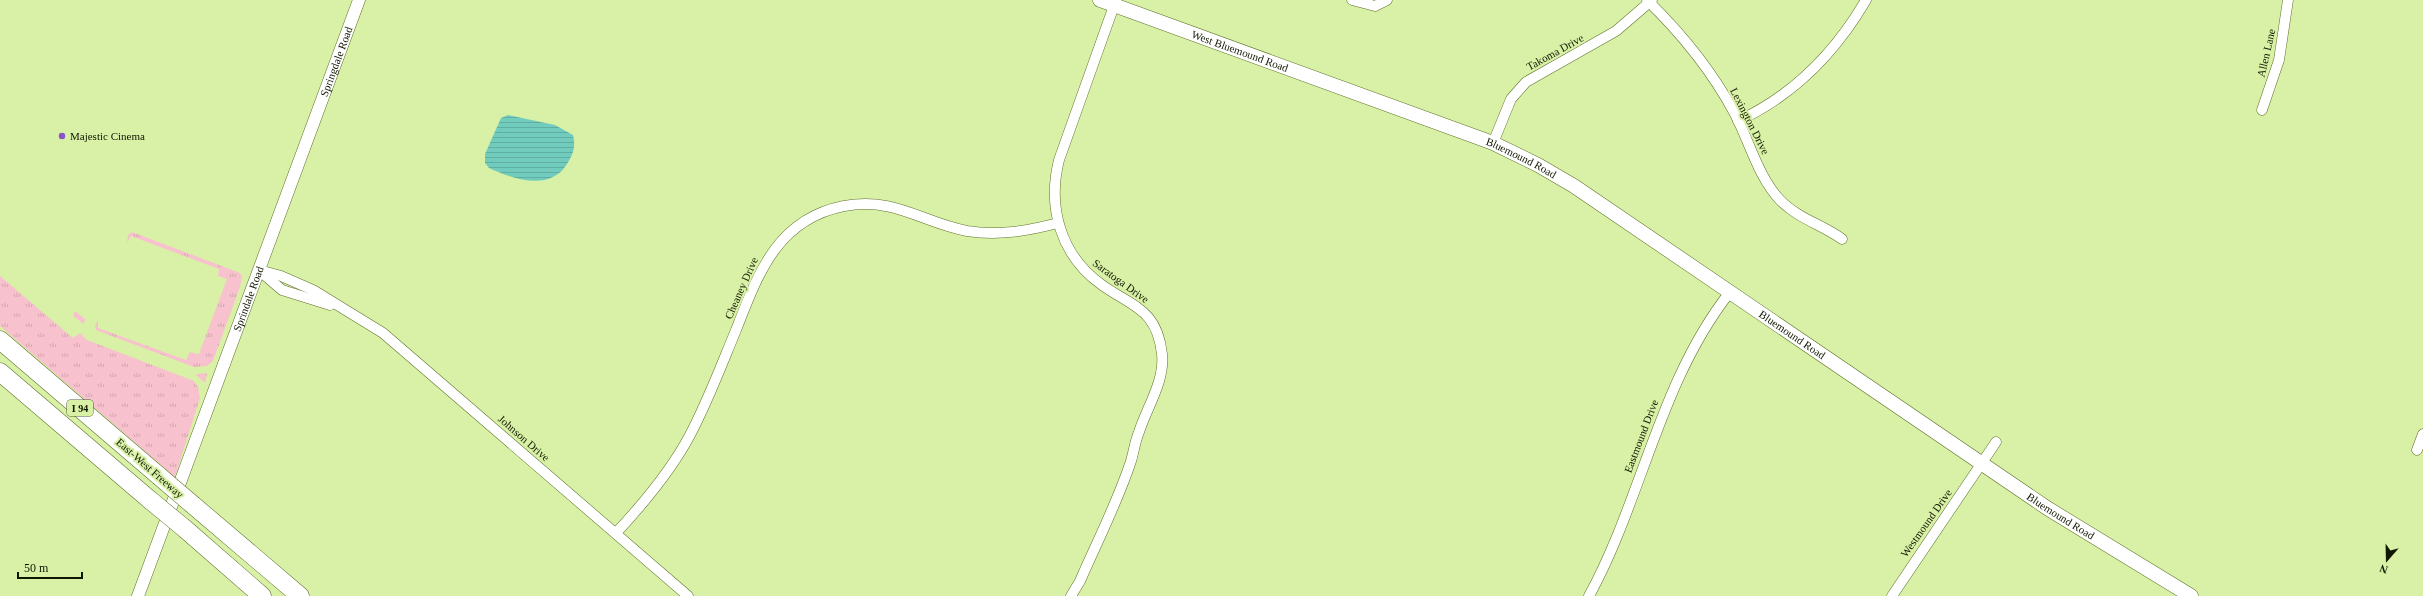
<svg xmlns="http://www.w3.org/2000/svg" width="2423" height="596" font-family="'Times New Roman',serif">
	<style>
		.grass { fill: url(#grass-tufts) }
		.water { fill: url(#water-rules) }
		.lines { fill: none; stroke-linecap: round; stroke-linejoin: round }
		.minor-casing { stroke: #5e712a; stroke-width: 11 }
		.tertiary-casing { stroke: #5e712a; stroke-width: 13 }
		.secondary-casing { stroke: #5e712a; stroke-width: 15 }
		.motorway-casing { stroke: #5e712a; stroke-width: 19 }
		.minor { stroke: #fff; stroke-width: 10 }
		.tertiary { stroke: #fff; stroke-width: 12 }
		.secondary { stroke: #fff; stroke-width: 14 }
		.motorway { stroke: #fff; stroke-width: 18 }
		.motorway-bridge-casing { stroke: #5e712a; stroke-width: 19; stroke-linecap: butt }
		.motorway-bridge { stroke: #fff; stroke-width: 18 }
		.poi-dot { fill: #8b52ca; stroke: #d9f1a6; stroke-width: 1.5 }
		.labels { text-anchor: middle; stroke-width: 4; stroke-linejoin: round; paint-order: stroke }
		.shield { fill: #d9f1a6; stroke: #4c5832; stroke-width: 1 }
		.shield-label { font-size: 10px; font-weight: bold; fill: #101700 }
		.street-label { font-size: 11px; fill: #101700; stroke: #d9f1a6 }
		.poi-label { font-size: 11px; fill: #101700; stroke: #d9f1a6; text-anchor: start }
	</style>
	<defs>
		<pattern id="grass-tufts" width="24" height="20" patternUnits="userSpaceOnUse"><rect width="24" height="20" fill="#f7c1cd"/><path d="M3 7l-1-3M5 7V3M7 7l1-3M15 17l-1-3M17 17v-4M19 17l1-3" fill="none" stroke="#d3a5ae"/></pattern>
		<pattern id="water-rules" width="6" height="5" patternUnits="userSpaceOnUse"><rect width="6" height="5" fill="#71ccbe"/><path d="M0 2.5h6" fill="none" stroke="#61aea2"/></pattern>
	</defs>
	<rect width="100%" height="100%" fill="#d9f1a6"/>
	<!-- grass -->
	<g class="grass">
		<path d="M 132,232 L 240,273 L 242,277 L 240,287 L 213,361 L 207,366 L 194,367 L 96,330 L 95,326 L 98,320 L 98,328 L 186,360 L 190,352 L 199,354 L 227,279 L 218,276 L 219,269 L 131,236 L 127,243 L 128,235 Z"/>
		<path d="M 0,276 L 73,338 L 80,333 L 87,340 L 194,381 L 198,387 L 200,398 L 175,477 L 0,326 Z"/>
		<path d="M 75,311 L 85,319 L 84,324 L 73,316 Z"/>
		<path d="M 207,373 L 205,383 L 196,375 L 197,374 Z"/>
	</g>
	<!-- water -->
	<path class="water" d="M 508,115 L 555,125 L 573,135 C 576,146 573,155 567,164 C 550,192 513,179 489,168 L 485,163 L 485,154 L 501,118 Z"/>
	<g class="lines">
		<defs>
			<g id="minor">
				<path d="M 1352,0 L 1375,6 L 1387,0"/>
				<path d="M 1647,0 C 1682,34 1710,68 1734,112 C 1749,140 1758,177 1780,200 C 1797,218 1823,225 1842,239"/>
				<path d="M 2262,110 L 2279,60 L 2288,0"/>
				<path d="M 1738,121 C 1794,95 1835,53 1866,0"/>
				<path d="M 1493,143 L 1511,99 L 1526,82 L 1616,31 L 1652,0"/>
				<path d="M 259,270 L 281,276 L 313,290 L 383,333 L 688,596"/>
				<path d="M 261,272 L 282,290 L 330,305"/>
				<path d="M 2417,450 L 2423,434"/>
				<path d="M 616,533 C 644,503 671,471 690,435 C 708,401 721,366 736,330 C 758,274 777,219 844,206 C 895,197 921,222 967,231 C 998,236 1027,231 1058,223"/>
				<path d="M 1071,596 L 1080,581 C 1097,542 1118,501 1131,461 C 1134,451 1135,441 1139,432 C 1147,407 1165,381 1162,354 C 1157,309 1133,307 1102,285 C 1061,256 1047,208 1059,160 L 1116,0"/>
				<path d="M 1589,596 C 1643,497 1659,382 1730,292"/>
				<path d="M 1892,596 L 1996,442"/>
			</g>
			<g id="tertiary">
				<path id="s1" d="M 138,596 L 359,0"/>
			</g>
			<g id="secondary">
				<path id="s2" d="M 1100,0 L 1493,143 L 1538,165 L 1574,186 L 2047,508 L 2191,596"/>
			</g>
			<g id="motorway">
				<path d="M 0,340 L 159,476"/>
				<path d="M 0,372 L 150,500"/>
				<path d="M 193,505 L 300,596"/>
				<path d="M 184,528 L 262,596"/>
			</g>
		</defs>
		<!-- minor casing -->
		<use href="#minor" class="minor-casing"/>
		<!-- tertiary casing -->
		<use href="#tertiary" class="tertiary-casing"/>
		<!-- secondary casing -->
		<use href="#secondary" class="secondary-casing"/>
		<!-- motorway casing -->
		<use href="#motorway" class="motorway-casing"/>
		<!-- minor -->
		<use href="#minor" class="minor"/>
		<!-- tertiary -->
		<use href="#tertiary" class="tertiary"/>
		<!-- secondary -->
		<use href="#secondary" class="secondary"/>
		<!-- motorway -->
		<use href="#motorway" class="motorway"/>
		<defs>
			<g id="motorway-bridge">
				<path d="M 159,476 L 193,505"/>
				<path d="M 150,500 L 184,528"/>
			</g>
		</defs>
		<!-- motorway-bridge casing -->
		<use href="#motorway-bridge" class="motorway-bridge-casing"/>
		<!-- motorway-bridge -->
		<use href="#motorway-bridge" class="motorway-bridge"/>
	</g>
	<!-- markers -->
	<circle class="poi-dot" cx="62" cy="136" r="4"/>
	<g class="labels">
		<!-- shield labels -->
		<rect class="shield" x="67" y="400" width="26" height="16" rx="3"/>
		<g class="shield-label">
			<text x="80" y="412">I 94</text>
		</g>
		<!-- street labels -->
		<g class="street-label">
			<text dy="4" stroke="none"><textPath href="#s2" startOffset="149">West Bluemound Road</textPath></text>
			<text transform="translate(1555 52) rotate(-29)" y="4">Takoma Drive</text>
			<text transform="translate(2266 53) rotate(-77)" y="4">Allen Lane</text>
			<text dy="4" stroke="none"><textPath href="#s1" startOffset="570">Springdale Road</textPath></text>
			<text transform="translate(1750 121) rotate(63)" y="4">Lexington Drive</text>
			<text dy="4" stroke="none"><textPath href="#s2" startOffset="450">Bluemound Road</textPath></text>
			<text transform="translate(1121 281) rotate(36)" y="4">Saratoga Drive</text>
			<text transform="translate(741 288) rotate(-66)" y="4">Cheaney Drive</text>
			<text dy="4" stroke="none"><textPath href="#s1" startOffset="317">Sprindale Road</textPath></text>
			<text dy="4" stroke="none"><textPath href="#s2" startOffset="774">Bluemound Road</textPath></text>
			<text transform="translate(1641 436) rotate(-69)" y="4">Eastmound Drive</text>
			<text transform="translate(524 438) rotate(41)" y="4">Johnson Drive</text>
			<text transform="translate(150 468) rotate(41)" y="4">East-West Freeway</text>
			<text dy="4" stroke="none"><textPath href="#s2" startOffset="1098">Bluemound Road</textPath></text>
			<text transform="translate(1926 523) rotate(-55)" y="4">Westmound Drive</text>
		</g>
		<!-- poi labels -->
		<g class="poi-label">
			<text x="70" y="140">Majestic Cinema</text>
		</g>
	</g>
	<!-- north arrow -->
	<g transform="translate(2387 560) rotate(200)" stroke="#d9f1a6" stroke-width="3" paint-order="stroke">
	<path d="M0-3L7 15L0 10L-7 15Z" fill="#101700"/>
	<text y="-6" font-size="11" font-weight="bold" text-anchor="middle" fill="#101700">N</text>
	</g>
	<!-- scale -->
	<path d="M18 572v6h64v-6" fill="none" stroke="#101700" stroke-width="2"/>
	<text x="24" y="572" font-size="12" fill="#101700" stroke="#d9f1a6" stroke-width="3" paint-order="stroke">50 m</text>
</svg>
